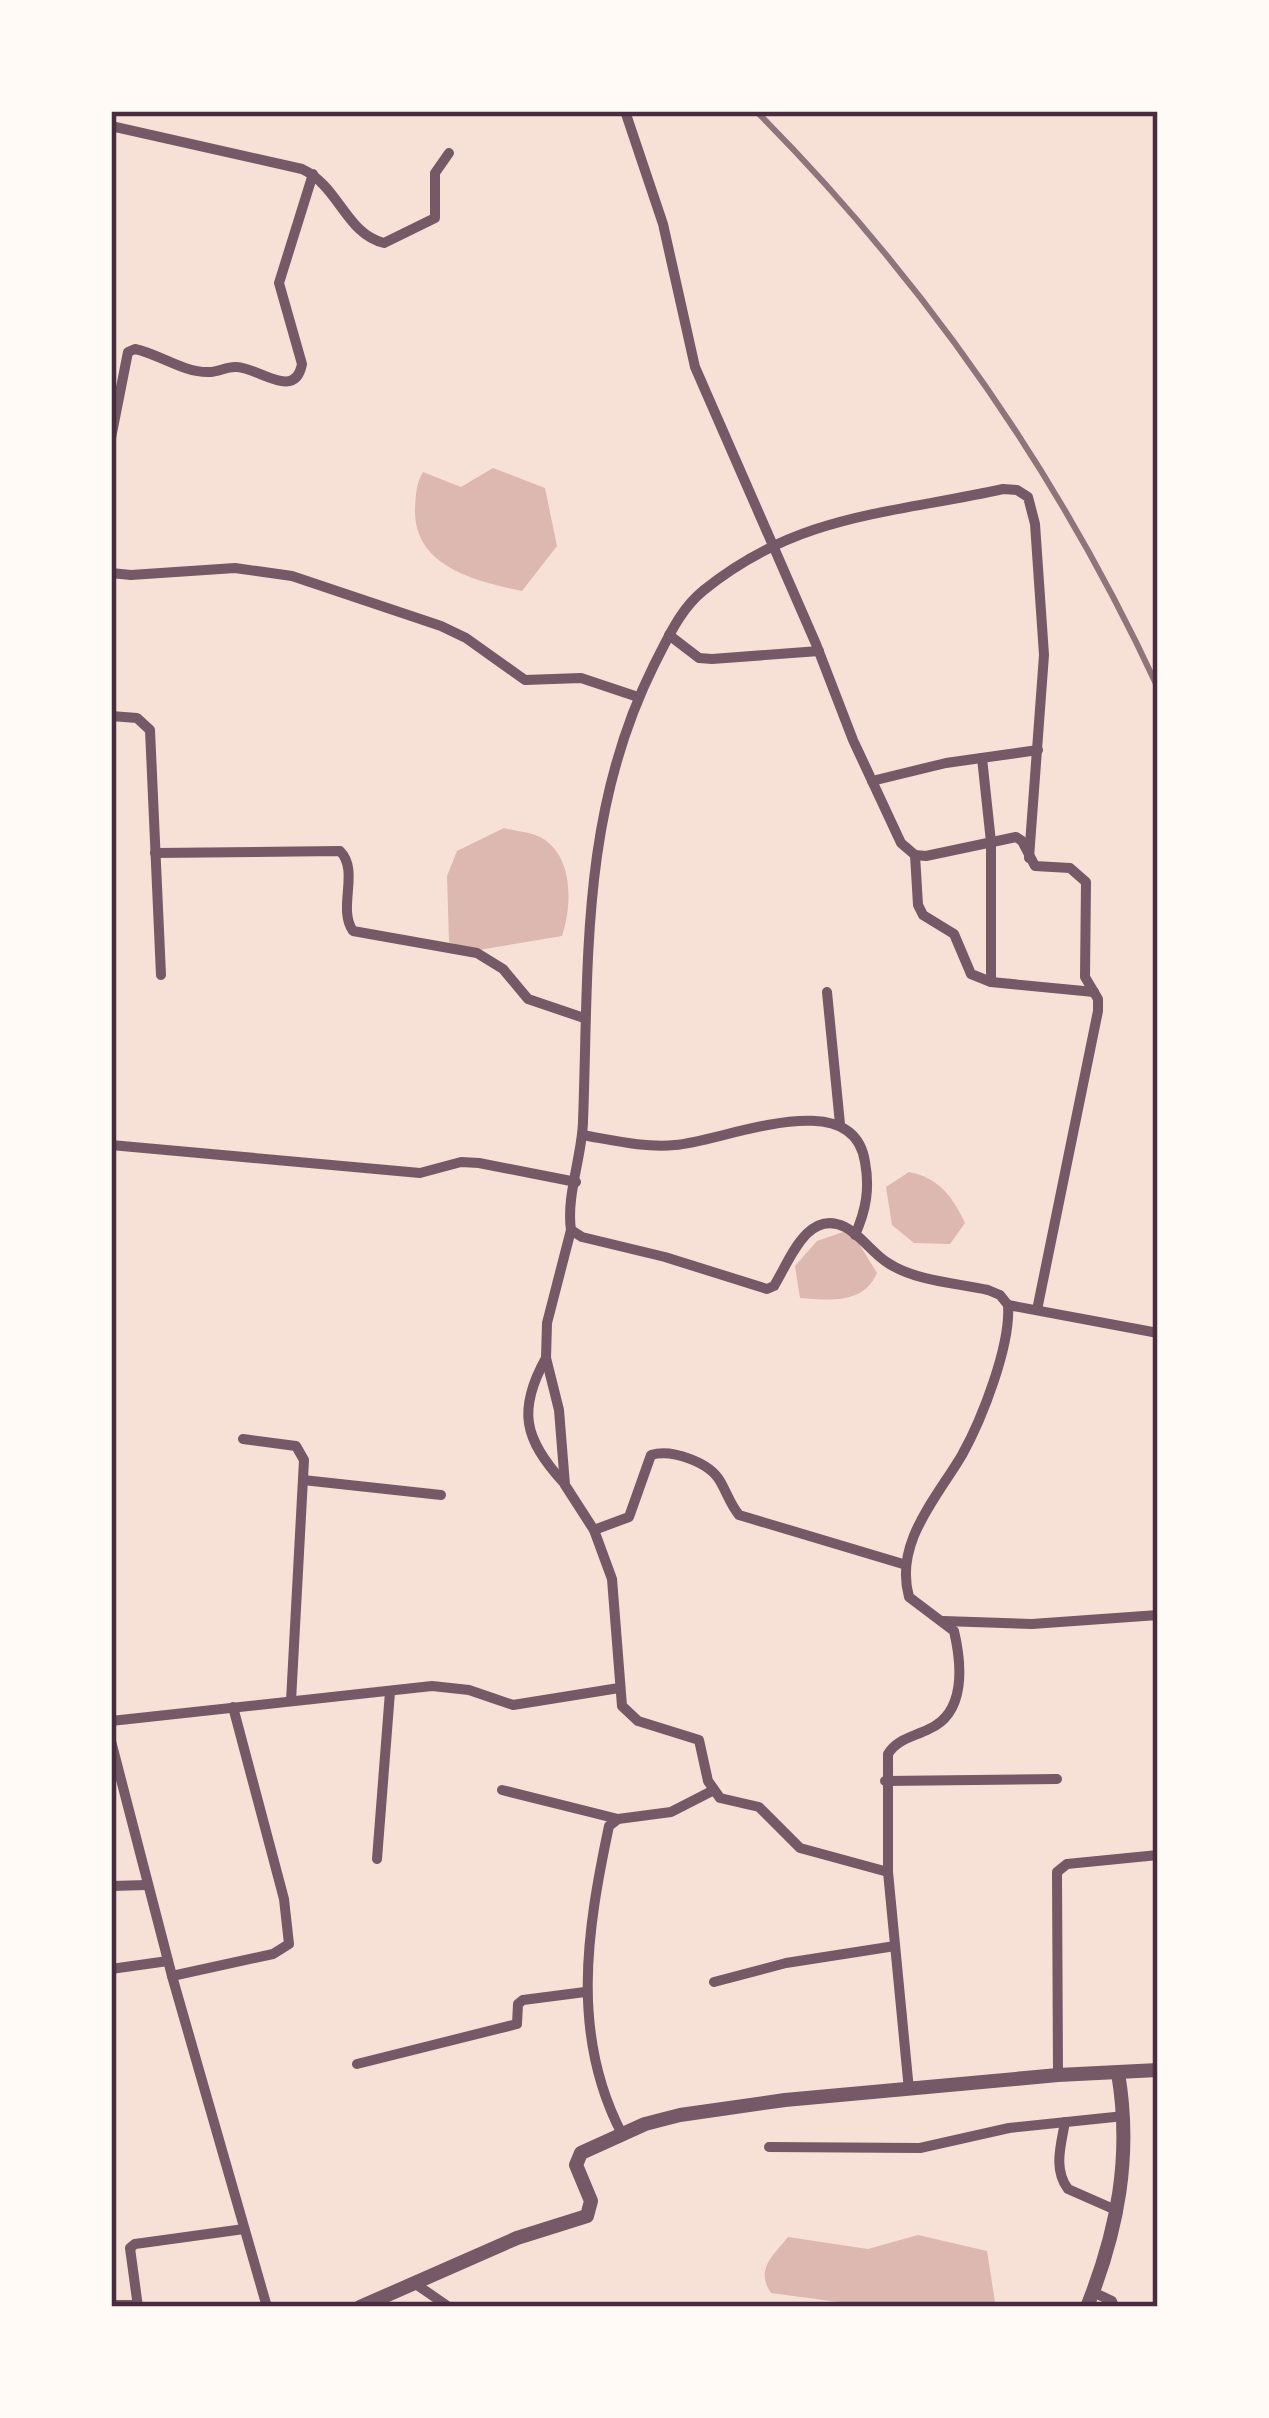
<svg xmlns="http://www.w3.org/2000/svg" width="1269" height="2418" font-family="'Open Sans',sans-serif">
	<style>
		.water { fill: #dcb8b0 }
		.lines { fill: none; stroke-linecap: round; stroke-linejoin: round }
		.minor { stroke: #755966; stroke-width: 10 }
		.tertiary { stroke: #755966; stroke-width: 14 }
		.rail { stroke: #8f747c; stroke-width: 6 }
		.neatline { fill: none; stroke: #4a2c40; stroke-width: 4.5 }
	</style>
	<rect width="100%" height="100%" fill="#f7e1d7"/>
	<!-- water -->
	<g class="water">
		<path d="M 493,468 L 545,488 L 557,546 L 522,591 C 476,581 413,567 415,508 C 416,493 416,484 423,472 L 461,487 Z"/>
		<path d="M 504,828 C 514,831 532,832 542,838 C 574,857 572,906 562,936 L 473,951 L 449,942 L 447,876 L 457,851 Z"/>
		<path d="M 909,1172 C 939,1178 952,1196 965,1223 L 950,1244 L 914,1243 L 892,1225 L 886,1187 Z"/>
		<path d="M 843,1232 L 853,1234 L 877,1273 C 863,1305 829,1300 800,1298 L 795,1266 L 817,1241 Z"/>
		<path d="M 918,2235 L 987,2251 L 995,2302 L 1007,2307 L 876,2307 L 771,2293 C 755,2269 773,2256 788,2237 L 868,2249 Z"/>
	</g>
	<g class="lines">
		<!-- minor -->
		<g class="minor">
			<path d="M 625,111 L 663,224 L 695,367 L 816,644 L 853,740 L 901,843 L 915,855 L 926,856 L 1016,837 L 1022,841 L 1035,866 L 1070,868 L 1086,882 L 1085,977 L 1098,999 L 1098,1011 L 1037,1310"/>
			<path d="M 111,126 L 302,169 C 339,186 346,234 384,243 L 435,218 L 435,173 L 449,153"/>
			<path d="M 111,438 L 128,352 L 135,349 C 159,354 184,373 209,372 C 219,372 227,366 237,367 C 259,368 295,401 302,364 L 279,283 L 313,174"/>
			<path d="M 111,573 L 131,575 L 235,568 L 292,576 L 441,626 L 466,638 L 525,680 L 581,678 L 638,697"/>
			<path d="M 669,635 L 699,658 L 712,659 L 819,651"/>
			<path d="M 111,716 L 137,718 L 150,730 L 161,975"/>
			<path d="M 982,758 L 991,842 L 991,982"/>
			<path d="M 872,781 L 946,763 L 1038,750"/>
			<path d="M 155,853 L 340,851 C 360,871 337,908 353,931 L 477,953 L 503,969 L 528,999 L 584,1018"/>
			<path d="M 915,855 L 918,905 L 923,915 L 954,934 L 971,974 L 991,982 L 1094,992"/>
			<path d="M 827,992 L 840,1124"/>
			<path d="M 582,1135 C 612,1140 644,1148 675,1145 C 725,1141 853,1083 865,1162 C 870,1189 866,1210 855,1235"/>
			<path d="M 111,1145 L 420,1173 L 461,1162 L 479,1163 L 576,1182"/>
			<path d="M 571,1230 L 547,1323 L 546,1358 L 559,1410 L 565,1485 L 594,1530 L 612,1579 L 622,1706 L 638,1721 L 699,1740 L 708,1781 L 720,1798 L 759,1807 L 800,1848 L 888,1872"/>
			<path d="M 1008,1305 L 1158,1333"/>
			<path d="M 546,1358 C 517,1410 524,1439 563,1482"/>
			<path d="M 243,1439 L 296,1446 L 304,1460 L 291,1701"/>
			<path d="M 303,1480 L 441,1495"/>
			<path d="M 594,1530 L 629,1517 L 651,1455 C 672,1449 709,1462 720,1481 C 727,1493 730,1504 739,1515 L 903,1564"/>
			<path d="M 943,1621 L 1032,1624 L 1158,1615"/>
			<path d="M 111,1721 L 432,1686 L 469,1690 L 513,1705 L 619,1688"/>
			<path d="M 111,1741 L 172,1976 L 267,2307"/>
			<path d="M 885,1781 L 1057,1779"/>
			<path d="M 502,1790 L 618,1819"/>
			<path d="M 377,1859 L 390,1692"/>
			<path d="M 111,1886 L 147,1885"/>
			<path d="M 111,1969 L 168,1961"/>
			<path d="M 172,1976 L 273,1954 L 289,1944 L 284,1899 L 233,1707"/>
			<path d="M 714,1982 L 786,1963 L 895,1946"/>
			<path d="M 357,2064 L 517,2024 L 518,2004 L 523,2000 L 585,1992"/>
			<path d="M 1058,2075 L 1057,1872 L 1067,1864 L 1158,1855"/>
			<path d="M 909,2090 L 888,1872 L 888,1754 C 897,1739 913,1737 929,1729 C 966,1713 962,1665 954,1631 L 909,1597 C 894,1543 936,1499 962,1455 C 982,1419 1011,1345 1008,1305 L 1000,1295 L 988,1290 C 956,1283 915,1281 888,1263 C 872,1253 861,1235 845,1227 C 807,1208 789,1262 774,1286 L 767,1289 L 665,1257 L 582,1237 L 571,1230 C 566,1196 582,1156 583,1122 C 589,961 580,814 654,665 C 668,638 680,609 704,590 C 799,513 891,514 1003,489 L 1017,490 L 1028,497 L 1035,524 L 1044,655 L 1029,858"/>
			<path d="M 1065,2122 C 1061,2145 1053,2169 1068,2189 L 1118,2211"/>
			<path d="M 622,2134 C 570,2035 587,1930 609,1826 L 618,1819 L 671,1812 L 712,1791"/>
			<path d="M 769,2147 L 920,2148 L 1009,2128 L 1124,2116"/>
			<path d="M 414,2283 L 449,2307"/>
			<path d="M 1093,2292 L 1112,2301 L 1114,2307"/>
			<path d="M 111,2305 L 137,2305"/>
			<path d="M 138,2307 L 130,2248 L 135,2244 L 244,2229"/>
		</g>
		<!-- tertiary -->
		<g class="tertiary">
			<path d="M 360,2307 L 517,2238 L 587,2216 L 591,2201 L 576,2165 L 581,2153 L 645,2124 L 680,2115 L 785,2100 L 1058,2075 L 1158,2070"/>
			<path d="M 1087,2307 C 1118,2230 1132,2155 1118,2073"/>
		</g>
		<!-- rail -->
		<path class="rail" d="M 756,111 C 924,280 1058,472 1158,688"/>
	</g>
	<!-- border -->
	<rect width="1269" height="2418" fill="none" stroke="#fffaf5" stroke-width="228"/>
	<rect x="114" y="114" width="1041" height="2190" class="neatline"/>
</svg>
